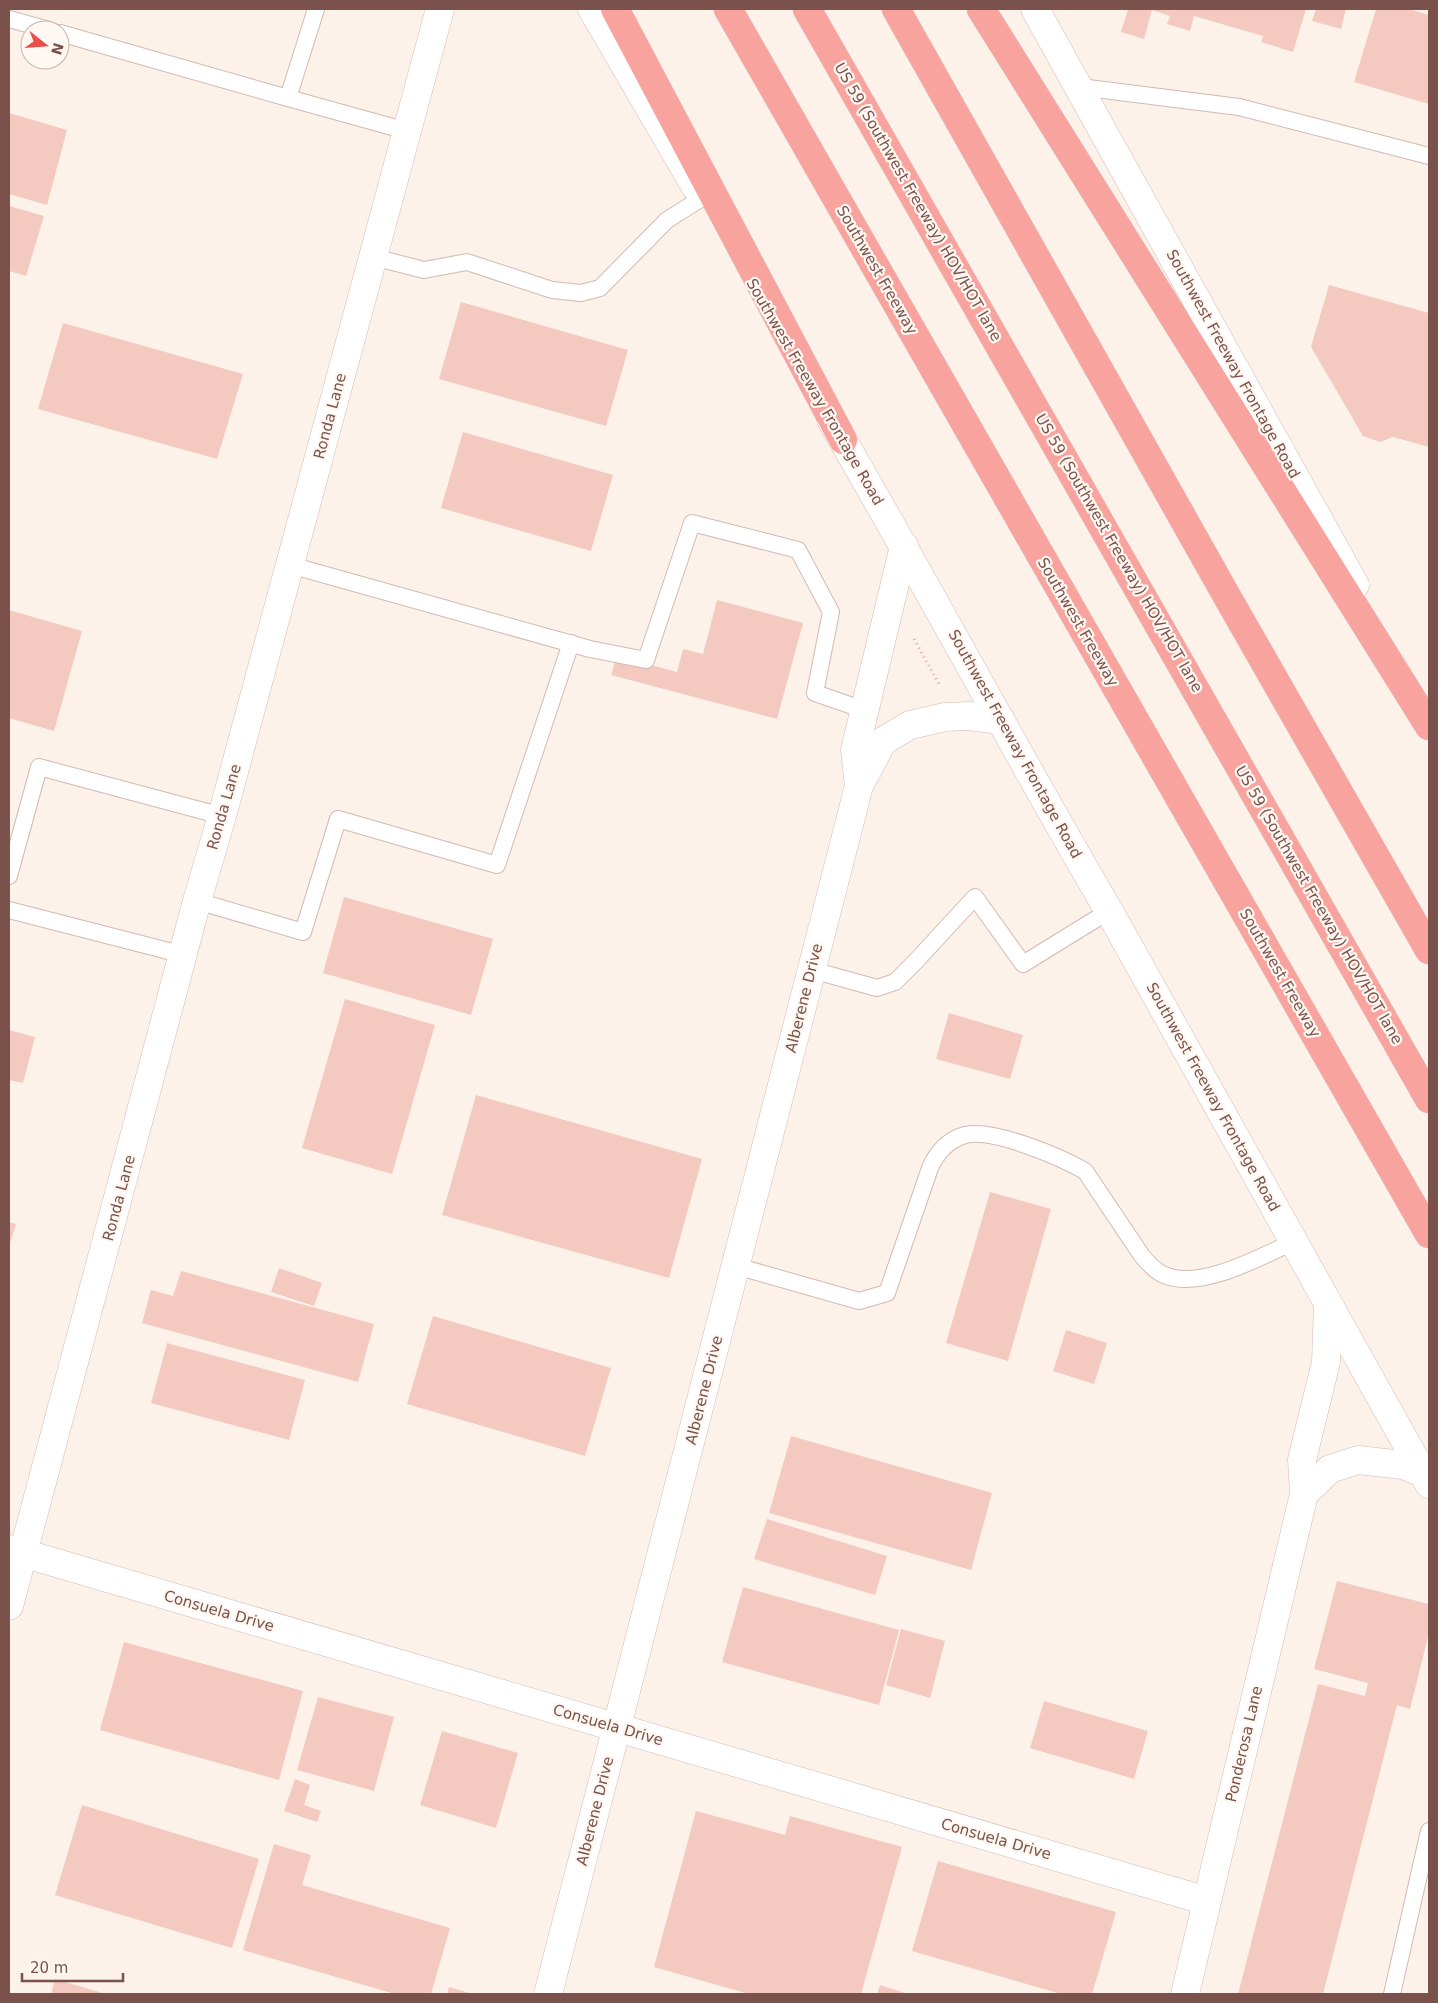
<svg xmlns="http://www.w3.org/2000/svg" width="1438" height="2003" font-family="'DejaVu Sans',sans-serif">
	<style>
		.building { fill: #f4cac0 }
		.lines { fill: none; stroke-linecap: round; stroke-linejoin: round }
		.service-casing { stroke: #d3b9b1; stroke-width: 18 }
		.minor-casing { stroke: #d3b9b1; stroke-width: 29 }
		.secondary-casing { stroke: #d9b9b1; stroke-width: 29 }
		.motorway-casing { stroke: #dacfcd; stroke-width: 29 }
		.path { stroke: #daaca2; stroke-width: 3; stroke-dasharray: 1 4; stroke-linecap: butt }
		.service { stroke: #fff; stroke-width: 16 }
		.minor { stroke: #fff; stroke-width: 28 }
		.secondary { stroke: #fff; stroke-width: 28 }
		.motorway { stroke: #f9a39f; stroke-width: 28 }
		.labels { text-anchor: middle; stroke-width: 4.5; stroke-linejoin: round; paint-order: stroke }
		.street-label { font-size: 15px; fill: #7a524b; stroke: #fff7f1 }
	</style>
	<rect width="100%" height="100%" fill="#fdf2ea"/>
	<!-- building -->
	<g class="building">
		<path d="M 1128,9 L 1306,9 L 1293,52 L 1261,42 L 1263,36 L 1194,16 L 1190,31 L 1167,24 L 1170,16 L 1152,10 L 1144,39 L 1121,32 Z"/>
		<path d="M 1316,9 L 1346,9 L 1341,29 L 1312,21 Z"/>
		<path d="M 1376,9 L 1409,9 L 1429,15 L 1429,104 L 1354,82 Z"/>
		<path d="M 9,113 L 67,130 L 47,205 L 9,194 Z"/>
		<path d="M 9,206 L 44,216 L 26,276 L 9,271 Z"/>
		<path d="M 1329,285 L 1429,313 L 1429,447 L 1393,437 L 1380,442 L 1363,436 L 1311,347 Z"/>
		<path d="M 461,302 L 628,350 L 606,426 L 439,379 Z"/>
		<path d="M 63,323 L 243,374 L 217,459 L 38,409 Z"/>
		<path d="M 463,432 L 613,475 L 591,551 L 441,508 Z"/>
		<path d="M 717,600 L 803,623 L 777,719 L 611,675 L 617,656 L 677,672 L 683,649 L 703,654 Z"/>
		<path d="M 9,610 L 82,631 L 54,731 L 9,718 Z"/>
		<path d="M 344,897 L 493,939 L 471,1015 L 323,973 Z"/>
		<path d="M 345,999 L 435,1025 L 392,1174 L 302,1148 Z"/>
		<path d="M 949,1013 L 1023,1035 L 1010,1079 L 936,1059 Z"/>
		<path d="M 9,1030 L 35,1037 L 23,1083 L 9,1080 Z"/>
		<path d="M 476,1095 L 702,1159 L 669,1278 L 442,1215 Z"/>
		<path d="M 990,1192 L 1051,1209 L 1008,1361 L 946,1343 Z"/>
		<path d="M 9,1222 L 16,1224 L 9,1247 Z"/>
		<path d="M 279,1268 L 322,1283 L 314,1306 L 271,1292 Z"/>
		<path d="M 181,1271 L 374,1324 L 358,1382 L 142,1323 L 151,1290 L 173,1296 Z"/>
		<path d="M 433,1316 L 611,1368 L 585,1456 L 407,1404 Z"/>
		<path d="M 1066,1330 L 1107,1343 L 1094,1384 L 1053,1371 Z"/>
		<path d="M 167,1343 L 305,1380 L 289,1440 L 151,1403 Z"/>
		<path d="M 791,1436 L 992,1493 L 971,1570 L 769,1513 Z"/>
		<path d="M 767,1519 L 887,1556 L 875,1595 L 754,1559 Z"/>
		<path d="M 1337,1581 L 1429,1604 L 1429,1633 L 1410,1709 L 1397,1705 L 1323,1994 L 1238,1994 L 1318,1684 L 1365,1696 L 1368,1683 L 1314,1669 Z"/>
		<path d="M 743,1587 L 899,1630 L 879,1705 L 722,1662 Z"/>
		<path d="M 901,1629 L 945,1641 L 930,1698 L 886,1685 Z"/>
		<path d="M 124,1642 L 303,1691 L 279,1780 L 100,1730 Z"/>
		<path d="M 318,1697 L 394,1717 L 374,1791 L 297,1770 Z"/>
		<path d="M 1044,1701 L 1148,1731 L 1134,1779 L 1030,1748 Z"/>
		<path d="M 442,1731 L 518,1753 L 496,1828 L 420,1805 Z"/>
		<path d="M 295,1779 L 310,1785 L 304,1805 L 321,1811 L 317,1822 L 284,1811 Z"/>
		<path d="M 82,1805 L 259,1859 L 232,1948 L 55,1895 Z"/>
		<path d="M 696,1811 L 785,1835 L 790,1816 L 902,1847 L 861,1994 L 749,1994 L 654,1967 Z"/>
		<path d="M 274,1844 L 311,1855 L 302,1885 L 450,1928 L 431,1994 L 395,1994 L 243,1950 Z"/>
		<path d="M 938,1861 L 1116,1912 L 1092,1994 L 1061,1994 L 912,1951 Z"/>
		<path d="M 55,1979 L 106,1994 L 51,1994 Z"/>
		<path d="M 880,1985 L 908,1994 L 877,1994 Z"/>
		<path d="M 449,1987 L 473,1994 L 447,1994 Z"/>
	</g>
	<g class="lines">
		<defs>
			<g id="service">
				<path d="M 316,9 L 288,98 L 407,131"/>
				<path d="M 9,19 L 49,30"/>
				<path d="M 60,33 L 288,98"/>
				<path d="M 1080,87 L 1239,107 L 1429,156"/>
				<path d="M 373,257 L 424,270 L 467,262 L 552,290 L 581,293 L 600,288 L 667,220 L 702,198"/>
				<path d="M 290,565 L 590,649 L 646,660 L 692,523 L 798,550 L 831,612 L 815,693 L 864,710"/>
				<path d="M 9,876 L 39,767 L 222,816"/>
				<path d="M 197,901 L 303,932 L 338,819 L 497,865 L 571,643"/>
				<path d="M 9,910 L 184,955"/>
				<path d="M 812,970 L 877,988 L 895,982 L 916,961 L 975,897 L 1023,964 L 1109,911"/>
				<path d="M 736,1266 L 859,1301 L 887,1293 L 930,1168 C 937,1152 948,1140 965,1135 C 993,1128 1060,1157 1085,1171 L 1142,1256 C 1148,1263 1154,1270 1162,1274 C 1198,1292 1260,1257 1293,1242"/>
				<path d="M 1392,1994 L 1429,1831"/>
			</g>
			<g id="minor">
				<path d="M 859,786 L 855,750 L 904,546"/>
				<path d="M 1304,1494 L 1330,1469 L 1358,1460 L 1403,1465 L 1423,1473"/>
				<path d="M 9,1549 L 1207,1901"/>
				<path d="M 9,1606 L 197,901 L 222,816 L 440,9"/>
				<path d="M 548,1994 L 859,786 L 883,741 L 910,725 L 945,717 L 969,716 L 1001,720"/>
				<path d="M 1185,1994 L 1304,1494 L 1302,1460 L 1326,1362 L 1328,1305"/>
			</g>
			<g id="secondary">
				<path d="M 592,9 L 695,186"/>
				<path d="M 1035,9 L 1355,585"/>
				<path d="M 831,420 C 926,583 1014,749 1109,911 L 1429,1484"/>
			</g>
			<g id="motorway">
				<path d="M 615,9 L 843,440"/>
				<path d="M 728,9 L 1429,1234"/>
				<path d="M 807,9 L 1429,1099"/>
				<path d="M 896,9 L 1229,600 L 1429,950"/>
				<path d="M 981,9 L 1429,726"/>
			</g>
		</defs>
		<!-- service casing -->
		<use href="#service" class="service-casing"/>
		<!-- minor casing -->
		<use href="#minor" class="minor-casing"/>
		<!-- secondary casing -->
		<use href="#secondary" class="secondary-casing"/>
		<!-- motorway casing -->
		<use href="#motorway" class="motorway-casing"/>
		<!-- path -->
		<path class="path" d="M 914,639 L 940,686"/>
		<!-- service -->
		<use href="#service" class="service"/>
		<!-- minor -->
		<use href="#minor" class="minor"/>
		<!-- secondary -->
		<use href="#secondary" class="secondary"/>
		<!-- motorway -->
		<use href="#motorway" class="motorway"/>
	</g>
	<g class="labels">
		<!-- street labels -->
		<g class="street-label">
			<text transform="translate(918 202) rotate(60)" y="5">US 59 (Southwest Freeway) HOV/HOT lane</text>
			<text transform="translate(877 270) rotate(60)" y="5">Southwest Freeway</text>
			<text transform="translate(1233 364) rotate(61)" y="5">Southwest Freeway Frontage Road</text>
			<text transform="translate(815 392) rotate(60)" y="5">Southwest Freeway Frontage Road</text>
			<text transform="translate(330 416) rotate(-75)" y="5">Ronda Lane</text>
			<text transform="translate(1119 553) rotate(60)" y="5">US 59 (Southwest Freeway) HOV/HOT lane</text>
			<text transform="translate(1078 622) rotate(60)" y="5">Southwest Freeway</text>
			<text transform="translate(1015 744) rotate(61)" y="5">Southwest Freeway Frontage Road</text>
			<text transform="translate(224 807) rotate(-74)" y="5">Ronda Lane</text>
			<text transform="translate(1319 905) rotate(60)" y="5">US 59 (Southwest Freeway) HOV/HOT lane</text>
			<text transform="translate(1280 973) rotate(60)" y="5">Southwest Freeway</text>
			<text transform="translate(804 998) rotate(-76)" y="5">Alberene Drive</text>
			<text transform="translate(1213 1097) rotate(61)" y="5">Southwest Freeway Frontage Road</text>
			<text transform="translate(119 1198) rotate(-75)" y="5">Ronda Lane</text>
			<text transform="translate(704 1390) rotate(-76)" y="5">Alberene Drive</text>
			<text transform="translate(219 1611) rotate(16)" y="5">Consuela Drive</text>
			<text transform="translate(608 1725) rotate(16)" y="5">Consuela Drive</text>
			<text transform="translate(1244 1744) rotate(-77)" y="5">Ponderosa Lane</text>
			<text transform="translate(595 1811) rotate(-76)" y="5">Alberene Drive</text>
			<text transform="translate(996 1839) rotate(16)" y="5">Consuela Drive</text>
		</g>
	</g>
	<!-- border -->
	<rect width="1438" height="2003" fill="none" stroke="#7a524b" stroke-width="20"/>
	<!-- north arrow -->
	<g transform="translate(45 45) rotate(107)"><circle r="24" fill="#fff7f1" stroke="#cab5af"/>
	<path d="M0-4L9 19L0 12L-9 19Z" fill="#eb4d4b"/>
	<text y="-8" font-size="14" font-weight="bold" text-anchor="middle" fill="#7a524b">N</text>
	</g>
	<!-- scale -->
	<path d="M22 1973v8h101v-8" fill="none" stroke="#7a524b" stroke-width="2.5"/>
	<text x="30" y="1973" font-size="15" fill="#7a524b" stroke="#fff7f1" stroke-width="4" paint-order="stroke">20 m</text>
</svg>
